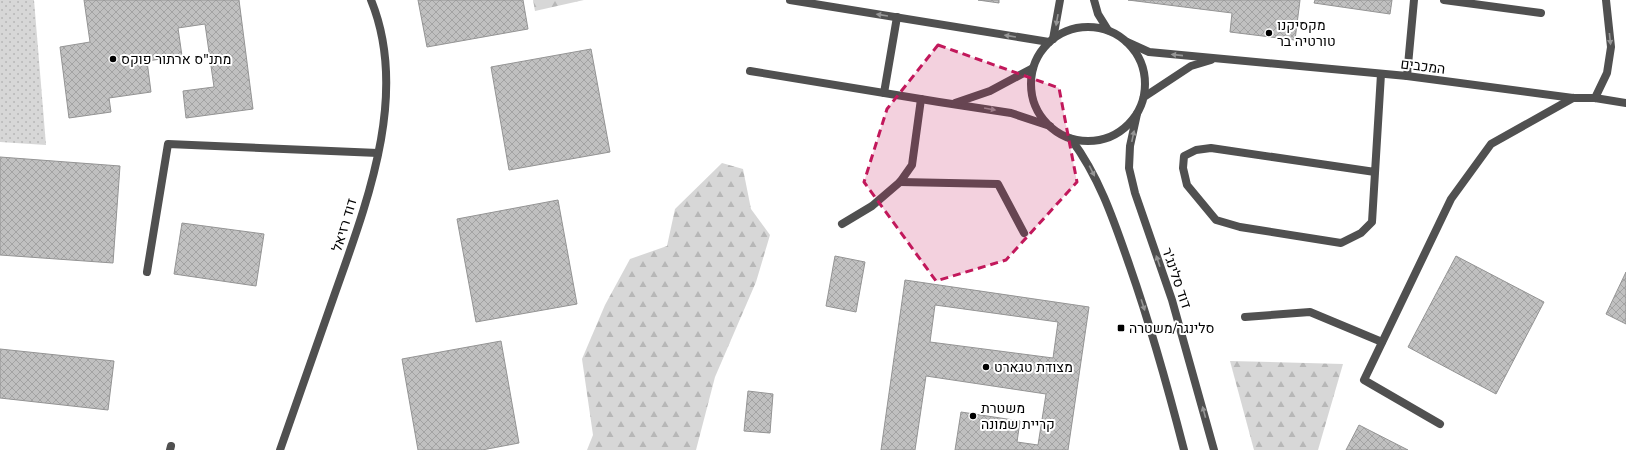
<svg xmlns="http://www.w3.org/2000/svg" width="1626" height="450" font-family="'Nunito Sans',Heebo,sans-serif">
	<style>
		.forest { fill: url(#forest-firs) }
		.park { fill: url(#park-dots) }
		.building { fill: url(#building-cross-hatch); stroke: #949494; fill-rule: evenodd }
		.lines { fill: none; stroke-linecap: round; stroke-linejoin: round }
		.service { stroke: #505050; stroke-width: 8 }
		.minor { stroke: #505050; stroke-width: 8 }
		.tertiary { stroke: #505050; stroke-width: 8 }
		.oneway { fill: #969696 }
		.marked { fill: #c2185b; fill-opacity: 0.2; stroke: #c2185b; stroke-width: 3; stroke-dasharray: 8 5; stroke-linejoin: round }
		.poi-dot { fill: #000; stroke: #fff; stroke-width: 1.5 }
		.labels { text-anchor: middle; stroke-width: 4; stroke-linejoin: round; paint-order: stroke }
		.poi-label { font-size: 14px; fill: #000; stroke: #fff; text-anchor: start }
		.street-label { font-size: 14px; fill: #000; stroke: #fff }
	</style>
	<defs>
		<pattern id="forest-firs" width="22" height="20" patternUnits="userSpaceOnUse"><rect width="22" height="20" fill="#d7d7d7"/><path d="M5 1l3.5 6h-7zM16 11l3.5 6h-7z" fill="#b7b7b7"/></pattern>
		<pattern id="park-dots" width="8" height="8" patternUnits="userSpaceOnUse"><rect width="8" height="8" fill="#d7d7d7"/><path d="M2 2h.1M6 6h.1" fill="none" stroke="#b7b7b7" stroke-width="1.8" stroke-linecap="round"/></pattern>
		<pattern id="building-cross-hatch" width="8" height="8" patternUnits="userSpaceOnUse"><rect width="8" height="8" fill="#c0c0c0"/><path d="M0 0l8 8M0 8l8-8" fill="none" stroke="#a3a3a3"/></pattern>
	</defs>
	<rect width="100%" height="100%" fill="#fff"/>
	<!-- forest -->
	<g class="forest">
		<path d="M 533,0 L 584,0 L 535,11 Z"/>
		<path d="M 722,163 L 743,169 L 751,209 L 770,235 L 756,282 L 715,377 L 696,450 L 587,450 L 593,435 L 582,359 L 605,305 L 630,259 L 667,246 L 675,209 Z"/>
		<path d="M 1230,361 L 1343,364 L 1318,450 L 1254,450 Z"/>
	</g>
	<!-- park -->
	<path class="park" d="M 0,0 L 34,0 L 46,145 L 0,142 Z"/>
	<!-- building -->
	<g class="building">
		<path d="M 84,0 L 239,0 L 253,109 L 186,118 L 183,91 L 214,87 L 205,24 L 178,28 L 182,56 L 147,61 L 151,92 L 109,98 L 111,112 L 69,118 L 60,47 L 90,42 Z"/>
		<path d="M 418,0 L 523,0 L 528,29 L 427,47 Z"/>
		<path d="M 978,0 L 999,0 L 999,3 Z"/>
		<path d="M 1128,0 L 1300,0 L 1295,40 L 1230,32 L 1232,13 Z"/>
		<path d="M 1315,0 L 1392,0 L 1390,14 L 1314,3 Z"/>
		<path d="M 591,49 L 610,152 L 509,170 L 491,67 Z"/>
		<path d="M 0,157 L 120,166 L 113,263 L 0,255 Z"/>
		<path d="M 558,200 L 577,304 L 476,322 L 457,219 Z"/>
		<path d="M 182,223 L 264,234 L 256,286 L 174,274 Z"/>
		<path d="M 835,256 L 865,262 L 856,312 L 826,306 Z"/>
		<path d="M 1456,256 L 1544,302 L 1496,394 L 1408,347 Z"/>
		<path d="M 1626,272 L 1626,324 L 1606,314 Z"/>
		<path d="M 905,280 L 1089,307 L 1068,450 L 955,450 L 961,412 L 1020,421 L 1017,442 L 1038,445 L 1046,394 L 926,376 L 915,450 L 881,450 ZM 935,305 L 1058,322 L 1053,358 L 930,342 Z"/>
		<path d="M 501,341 L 519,443 L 482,450 L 418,450 L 402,359 Z"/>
		<path d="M 0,349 L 114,361 L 108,410 L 0,398 Z"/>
		<path d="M 748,391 L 773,394 L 770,433 L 744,431 Z"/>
		<path d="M 1359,425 L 1408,450 L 1346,450 Z"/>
	</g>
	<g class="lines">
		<!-- service -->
		<g class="service">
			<path d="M 790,0 L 1049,42"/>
			<path d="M 1444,0 L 1541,13"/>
			<path d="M 750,71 L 939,102 L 1011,113 L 1050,126"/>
			<path d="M 1407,76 L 1414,0"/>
			<path d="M 884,93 L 897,17"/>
			<path d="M 955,103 L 990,91 L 1033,68"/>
			<path d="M 1375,172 L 1211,148 L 1196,150 L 1184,156 L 1183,168 L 1187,185 L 1216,220 L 1240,227 L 1341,243 L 1361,233 L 1372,222 L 1381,74"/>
			<path d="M 900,182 L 998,184 L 1024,233"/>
			<path d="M 842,224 L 872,206 L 900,182 L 912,165 L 921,99"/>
			<path d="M 147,272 L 168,144 L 378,153"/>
			<path d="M 1245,317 L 1310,312 L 1382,342"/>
			<path d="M 1440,424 L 1364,380 L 1451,199 L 1491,144 L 1573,98"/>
			<path d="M 170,450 L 171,446"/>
		</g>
		<!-- minor -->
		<g class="minor">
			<path d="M 1127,42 L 1149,52 L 1407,76 L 1573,98 L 1595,98 L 1626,103"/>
			<path d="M 1144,97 L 1191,66 L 1211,60"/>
			<path d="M 1595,98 L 1607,73 L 1611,47 L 1606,0"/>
			<path d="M 280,450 C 298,399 316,347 334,296 C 366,205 410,95 371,0"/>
		</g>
		<!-- tertiary -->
		<g class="tertiary">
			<path d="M 1094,0 L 1098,14 L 1108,30"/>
			<circle cx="1088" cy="84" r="57"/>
			<path d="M 1053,39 L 1060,0"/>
			<path d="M 1137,114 L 1130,146 L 1129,168 L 1135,193 L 1172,300 L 1214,450"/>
			<path d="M 1071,139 C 1100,178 1114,221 1130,267 C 1151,327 1168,388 1184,450"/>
		</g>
	</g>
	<!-- one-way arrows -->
	<defs><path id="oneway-solid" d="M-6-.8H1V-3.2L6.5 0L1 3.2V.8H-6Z"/></defs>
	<g class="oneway">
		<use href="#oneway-solid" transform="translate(882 15) rotate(-171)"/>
		<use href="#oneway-solid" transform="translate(1057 20) rotate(100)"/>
		<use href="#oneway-solid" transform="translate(1010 36) rotate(-171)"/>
		<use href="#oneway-solid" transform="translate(1610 39) rotate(84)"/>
		<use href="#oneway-solid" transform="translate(1177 55) rotate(-174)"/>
		<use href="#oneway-solid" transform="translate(990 109) rotate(10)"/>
		<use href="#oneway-solid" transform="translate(1133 136) rotate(-78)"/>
		<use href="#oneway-solid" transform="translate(1092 171) rotate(63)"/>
		<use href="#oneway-solid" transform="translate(1158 261) rotate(-109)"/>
		<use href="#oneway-solid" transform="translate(1143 305) rotate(72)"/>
		<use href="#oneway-solid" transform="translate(1204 412) rotate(-105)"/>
	</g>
	<!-- marked area -->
	<path class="marked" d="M 938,45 L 1059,88 L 1077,182 L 1006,260 L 936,281 L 864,182 L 887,109 Z"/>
	<!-- markers -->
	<g class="poi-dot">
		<circle cx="1269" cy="33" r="4"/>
		<circle cx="113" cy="59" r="4"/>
		<rect x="1117" y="324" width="8" height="8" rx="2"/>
		<circle cx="986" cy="367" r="4"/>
		<circle cx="973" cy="416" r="4"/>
	</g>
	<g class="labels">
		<!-- poi labels -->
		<g class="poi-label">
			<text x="1277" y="30">מקסיקנו<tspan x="1277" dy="16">טורטיה בר</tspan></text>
			<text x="121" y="64">מתנ"ס ארתור פוקס</text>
			<text x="1129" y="333">סלינגר/משטרה</text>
			<text x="994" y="372">מצודת טגארט</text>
			<text x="981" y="413">משטרת<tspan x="981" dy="16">קריית שמונה</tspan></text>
		</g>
		<!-- street labels -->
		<g class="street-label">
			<text transform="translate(1423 66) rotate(7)" y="5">המכבים</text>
			<text transform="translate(344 225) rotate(-73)" y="5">דוד רזיאל</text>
			<text transform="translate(1177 278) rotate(71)" y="5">דוד סלינג'ר</text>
		</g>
	</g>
</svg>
